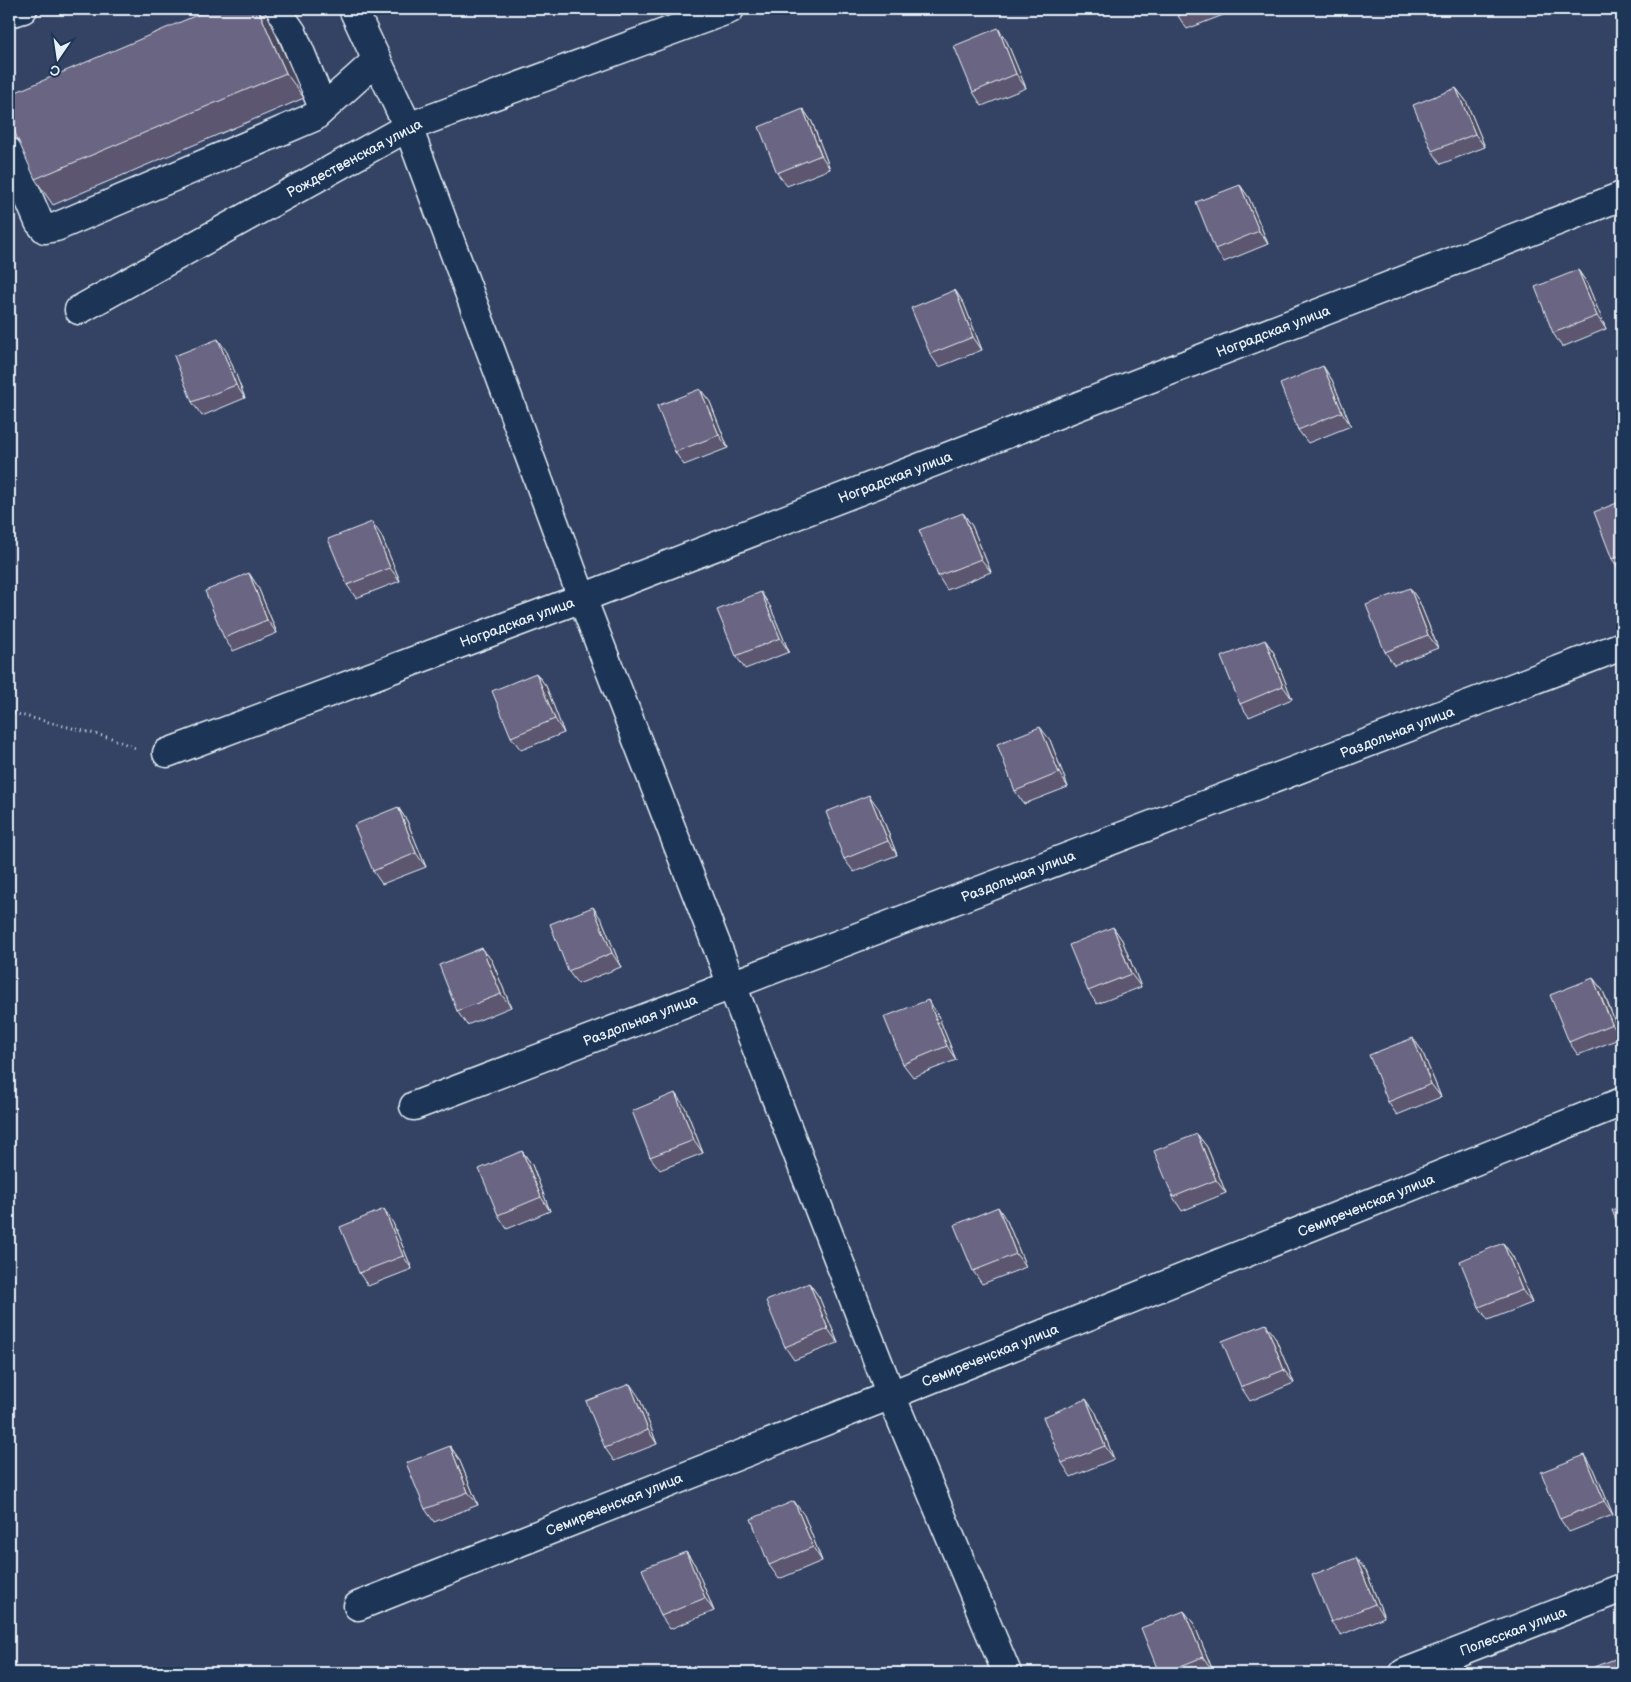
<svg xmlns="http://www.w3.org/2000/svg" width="1631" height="1682" font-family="'Balsamiq Sans',sans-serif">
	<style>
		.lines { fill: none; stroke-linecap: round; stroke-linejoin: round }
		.minor-casing { stroke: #e8f1f8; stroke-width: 31 }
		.path { stroke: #e8f1f8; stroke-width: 3; stroke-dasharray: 1 4; stroke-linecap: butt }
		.minor { stroke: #1d3557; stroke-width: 28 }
		.wall { fill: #5b5770; stroke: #e8f1f8 }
		.shaded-wall { fill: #4a475b; stroke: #e8f1f8 }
		.building { fill: #6a6582; stroke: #e8f1f8 }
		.labels { text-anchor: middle; stroke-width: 5; stroke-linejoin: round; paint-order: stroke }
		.street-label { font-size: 14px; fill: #e8f1f8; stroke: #1d3557 }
	</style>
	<rect width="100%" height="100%" fill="#344364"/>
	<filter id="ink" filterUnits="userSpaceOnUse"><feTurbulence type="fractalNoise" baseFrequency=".02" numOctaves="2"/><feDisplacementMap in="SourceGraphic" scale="10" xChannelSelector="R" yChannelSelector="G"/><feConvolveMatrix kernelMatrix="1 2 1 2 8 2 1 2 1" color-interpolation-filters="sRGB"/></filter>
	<g filter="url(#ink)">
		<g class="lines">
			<defs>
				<g id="minor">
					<path d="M 276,9 L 292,32 L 323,108"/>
					<path d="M 353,9 L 408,127 L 582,598 L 732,985 L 891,1395 L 1007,1673"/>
					<path d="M 9,13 L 23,9"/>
					<path d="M 9,152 L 39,222 L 45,229 L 56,227 L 314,117 L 377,60"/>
					<path d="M 79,310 L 408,127 L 730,9"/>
					<path d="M 167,753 L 582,598 L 1622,196"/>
					<path d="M 414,1106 L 1622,646"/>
					<path d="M 358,1606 L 891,1395 L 1622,1102"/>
					<path d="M 1404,1673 L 1622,1588"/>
				</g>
			</defs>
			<!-- minor casing -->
			<use href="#minor" class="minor-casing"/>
			<!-- path -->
			<path class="path" d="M 9,712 L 111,738 L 138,749"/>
			<!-- minor -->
			<use href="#minor" class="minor"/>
		</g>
		<!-- wall -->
		<g class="wall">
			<path d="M 211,9 L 262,9 L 269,18 L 304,98 L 53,205 L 35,179 Z"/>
			<path d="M 1175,9 L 1230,9 L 1231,12 L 1187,29 L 1178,16 Z"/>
			<path d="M 998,28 L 1007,42 L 1026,88 L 982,106 L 973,92 Z"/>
			<path d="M 1456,88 L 1466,101 L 1485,147 L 1441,164 L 1432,151 Z"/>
			<path d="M 803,109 L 812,122 L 830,169 L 787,186 L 777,173 Z"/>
			<path d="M 1240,185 L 1249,198 L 1268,244 L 1224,262 L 1215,249 Z"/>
			<path d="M 1578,270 L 1587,283 L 1606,329 L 1562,347 L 1553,333 Z"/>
			<path d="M 955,290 L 964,304 L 982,350 L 939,367 L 930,354 Z"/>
			<path d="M 227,352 L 245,398 L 202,416 L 192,402 Z"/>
			<path d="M 1323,366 L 1332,380 L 1351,426 L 1308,443 L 1298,430 Z"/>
			<path d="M 700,389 L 710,402 L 728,448 L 684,465 L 675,452 Z"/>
			<path d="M 1622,501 L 1622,572 L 1621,572 L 1612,559 Z"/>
			<path d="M 963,513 L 972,526 L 991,572 L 947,590 L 938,576 Z"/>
			<path d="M 381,535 L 400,581 L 356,598 L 347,585 Z"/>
			<path d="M 249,573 L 258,587 L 277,633 L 233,651 L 224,638 Z"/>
			<path d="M 1419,601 L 1438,648 L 1394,665 L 1385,652 Z"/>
			<path d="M 770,606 L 789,652 L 745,669 L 736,656 Z"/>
			<path d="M 1265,640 L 1274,653 L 1292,699 L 1249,717 L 1240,704 Z"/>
			<path d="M 536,673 L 546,686 L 564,733 L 521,750 L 511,737 Z"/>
			<path d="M 1050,740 L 1068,787 L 1024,804 L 1015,791 Z"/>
			<path d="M 398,807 L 407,821 L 426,867 L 382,884 L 373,871 Z"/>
			<path d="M 879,809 L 897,855 L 854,872 L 844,859 Z"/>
			<path d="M 602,920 L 621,967 L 578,984 L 568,971 Z"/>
			<path d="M 1113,927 L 1122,940 L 1141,987 L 1097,1004 L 1088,991 Z"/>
			<path d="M 482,948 L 492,961 L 511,1007 L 467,1025 L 457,1011 Z"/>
			<path d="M 1593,978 L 1603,991 L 1621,1038 L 1578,1055 L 1569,1042 Z"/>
			<path d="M 937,1013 L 956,1060 L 913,1077 L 903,1064 Z"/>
			<path d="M 1413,1038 L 1422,1051 L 1441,1097 L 1397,1115 L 1388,1102 Z"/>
			<path d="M 685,1107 L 703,1153 L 660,1170 L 650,1157 Z"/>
			<path d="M 1197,1134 L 1207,1147 L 1226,1193 L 1182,1211 L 1173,1197 Z"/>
			<path d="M 522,1151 L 532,1165 L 550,1211 L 507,1229 L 498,1215 Z"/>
			<path d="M 1007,1221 L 1026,1267 L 982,1284 L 973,1271 Z"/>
			<path d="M 393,1223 L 412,1269 L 368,1286 L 359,1273 Z"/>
			<path d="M 1503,1243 L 1513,1257 L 1532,1303 L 1488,1320 L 1479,1307 Z"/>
			<path d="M 809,1283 L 819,1297 L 838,1343 L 794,1360 L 785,1347 Z"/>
			<path d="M 1275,1337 L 1294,1383 L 1250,1401 L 1241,1387 Z"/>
			<path d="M 639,1397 L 657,1444 L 614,1461 L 605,1448 Z"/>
			<path d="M 1096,1413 L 1114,1459 L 1071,1477 L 1062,1463 Z"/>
			<path d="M 450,1446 L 459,1459 L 478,1505 L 434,1522 L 425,1509 Z"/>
			<path d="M 1594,1469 L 1613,1515 L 1569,1532 L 1560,1519 Z"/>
			<path d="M 804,1515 L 822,1561 L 779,1579 L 769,1565 Z"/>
			<path d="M 686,1552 L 695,1565 L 714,1611 L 670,1629 L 661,1616 Z"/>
			<path d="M 1366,1571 L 1384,1617 L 1341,1635 L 1331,1622 Z"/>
			<path d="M 1184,1611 L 1194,1624 L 1213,1671 L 1206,1673 L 1159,1673 Z"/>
		</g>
		<!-- shaded-wall -->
		<g class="shaded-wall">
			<path d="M 258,9 L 262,9 L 269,18 L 304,98 L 286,73 Z"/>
			<path d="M 998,28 L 1007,42 L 1026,88 L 1016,74 Z"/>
			<path d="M 1456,88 L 1466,101 L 1485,147 L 1475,134 Z"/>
			<path d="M 803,109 L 812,122 L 830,169 L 821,155 Z"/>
			<path d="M 1240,185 L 1249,198 L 1268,244 L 1259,231 Z"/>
			<path d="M 1578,270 L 1587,283 L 1606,329 L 1597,316 Z"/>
			<path d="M 955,290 L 964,304 L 982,350 L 973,337 Z"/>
			<path d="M 218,339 L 227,352 L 245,398 L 236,385 Z"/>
			<path d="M 1323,366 L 1332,380 L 1351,426 L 1342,412 Z"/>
			<path d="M 700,389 L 710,402 L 728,448 L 719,435 Z"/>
			<path d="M 963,513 L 972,526 L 991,572 L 981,559 Z"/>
			<path d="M 372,522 L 381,535 L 400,581 L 390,568 Z"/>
			<path d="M 249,573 L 258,587 L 277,633 L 267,620 Z"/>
			<path d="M 1410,588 L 1419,601 L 1438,648 L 1428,635 Z"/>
			<path d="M 761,592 L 770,606 L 789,652 L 780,638 Z"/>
			<path d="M 1265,640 L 1274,653 L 1292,699 L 1283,686 Z"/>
			<path d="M 536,673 L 546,686 L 564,733 L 555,719 Z"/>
			<path d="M 1040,727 L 1050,740 L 1068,787 L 1059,773 Z"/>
			<path d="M 869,795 L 879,809 L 897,855 L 888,841 Z"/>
			<path d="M 398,807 L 407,821 L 426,867 L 416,853 Z"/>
			<path d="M 593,907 L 602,920 L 621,967 L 612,953 Z"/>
			<path d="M 1113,927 L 1122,940 L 1141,987 L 1131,974 Z"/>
			<path d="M 482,948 L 492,961 L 511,1007 L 501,994 Z"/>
			<path d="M 1593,978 L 1603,991 L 1621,1038 L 1612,1024 Z"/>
			<path d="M 928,1000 L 937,1013 L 956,1060 L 947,1046 Z"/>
			<path d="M 1413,1038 L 1422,1051 L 1441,1097 L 1431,1084 Z"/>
			<path d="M 675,1093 L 685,1107 L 703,1153 L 694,1140 Z"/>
			<path d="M 1197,1134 L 1207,1147 L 1226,1193 L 1216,1180 Z"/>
			<path d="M 522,1151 L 532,1165 L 550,1211 L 541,1197 Z"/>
			<path d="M 998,1207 L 1007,1221 L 1026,1267 L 1016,1254 Z"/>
			<path d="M 384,1209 L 393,1223 L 412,1269 L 403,1256 Z"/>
			<path d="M 1503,1243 L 1513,1257 L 1532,1303 L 1522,1290 Z"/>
			<path d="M 809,1283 L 819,1297 L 838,1343 L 828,1329 Z"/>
			<path d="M 1266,1324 L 1275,1337 L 1294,1383 L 1284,1370 Z"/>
			<path d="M 630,1384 L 639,1397 L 657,1444 L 648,1430 Z"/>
			<path d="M 1086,1399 L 1096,1413 L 1114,1459 L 1105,1446 Z"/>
			<path d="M 450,1446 L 459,1459 L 478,1505 L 468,1492 Z"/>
			<path d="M 1585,1455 L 1594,1469 L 1613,1515 L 1604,1501 Z"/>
			<path d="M 794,1501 L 804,1515 L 822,1561 L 813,1547 Z"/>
			<path d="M 686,1552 L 695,1565 L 714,1611 L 705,1598 Z"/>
			<path d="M 1356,1558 L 1366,1571 L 1384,1617 L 1375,1604 Z"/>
			<path d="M 1184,1611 L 1194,1624 L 1213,1671 L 1203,1657 Z"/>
		</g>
		<!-- building -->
		<g class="building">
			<path d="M 211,9 L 258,9 L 286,73 L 35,179 L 9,119 L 9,95 Z"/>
			<path d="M 1175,9 L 1196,9 L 1178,16 Z"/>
			<path d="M 998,28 L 1016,74 L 973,92 L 954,46 Z"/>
			<path d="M 1456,88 L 1475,134 L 1432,151 L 1413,105 Z"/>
			<path d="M 803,109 L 821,155 L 777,173 L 759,127 Z"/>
			<path d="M 1240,185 L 1259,231 L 1215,249 L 1196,202 Z"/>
			<path d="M 1578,270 L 1597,316 L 1553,333 L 1535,287 Z"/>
			<path d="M 955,290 L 973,337 L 930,354 L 911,308 Z"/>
			<path d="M 218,339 L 236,385 L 192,402 L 174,356 Z"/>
			<path d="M 1323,366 L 1342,412 L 1298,430 L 1280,384 Z"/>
			<path d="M 700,389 L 719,435 L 675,452 L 657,406 Z"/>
			<path d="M 1622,501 L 1622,555 L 1612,559 L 1594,512 Z"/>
			<path d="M 963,513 L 981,559 L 938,576 L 919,530 Z"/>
			<path d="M 372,522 L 390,568 L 347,585 L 328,539 Z"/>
			<path d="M 249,573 L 267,620 L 224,638 L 205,591 Z"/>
			<path d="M 1410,588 L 1428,635 L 1385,652 L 1366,605 Z"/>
			<path d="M 761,592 L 780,638 L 736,656 L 717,610 Z"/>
			<path d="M 1265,640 L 1283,686 L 1240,704 L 1221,657 Z"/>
			<path d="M 536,673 L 555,719 L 511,737 L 492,691 Z"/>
			<path d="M 1040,727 L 1059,773 L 1015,791 L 997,744 Z"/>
			<path d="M 869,795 L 888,841 L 844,859 L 826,812 Z"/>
			<path d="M 398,807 L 416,853 L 373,871 L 354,825 Z"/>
			<path d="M 593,907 L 612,953 L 568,971 L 550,924 Z"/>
			<path d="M 1113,927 L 1131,974 L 1088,991 L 1069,945 Z"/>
			<path d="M 482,948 L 501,994 L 457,1011 L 439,965 Z"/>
			<path d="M 1593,978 L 1612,1024 L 1569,1042 L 1550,995 Z"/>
			<path d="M 928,1000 L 947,1046 L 903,1064 L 884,1017 Z"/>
			<path d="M 1413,1038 L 1431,1084 L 1388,1102 L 1369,1055 Z"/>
			<path d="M 675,1093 L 694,1140 L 650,1157 L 632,1111 Z"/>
			<path d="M 1197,1134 L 1216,1180 L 1173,1197 L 1154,1151 Z"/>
			<path d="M 522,1151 L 541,1197 L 498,1215 L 479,1169 Z"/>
			<path d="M 1622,1206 L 1622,1235 L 1612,1210 Z"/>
			<path d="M 998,1207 L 1016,1254 L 973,1271 L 954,1225 Z"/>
			<path d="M 384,1209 L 403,1256 L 359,1273 L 340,1227 Z"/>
			<path d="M 1503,1243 L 1522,1290 L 1479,1307 L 1460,1261 Z"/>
			<path d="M 809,1283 L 828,1329 L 785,1347 L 766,1301 Z"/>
			<path d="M 1266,1324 L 1284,1370 L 1241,1387 L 1222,1341 Z"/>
			<path d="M 630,1384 L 648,1430 L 605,1448 L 586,1401 Z"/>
			<path d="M 1086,1399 L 1105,1446 L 1062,1463 L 1043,1417 Z"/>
			<path d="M 450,1446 L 468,1492 L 425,1509 L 406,1463 Z"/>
			<path d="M 1585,1455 L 1604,1501 L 1560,1519 L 1541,1472 Z"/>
			<path d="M 794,1501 L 813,1547 L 769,1565 L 751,1519 Z"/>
			<path d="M 686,1552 L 705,1598 L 661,1616 L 642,1569 Z"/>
			<path d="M 1356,1558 L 1375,1604 L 1331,1622 L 1312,1575 Z"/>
			<path d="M 1184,1611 L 1203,1657 L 1163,1673 L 1159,1673 L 1141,1628 Z"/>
			<path d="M 1622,1656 L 1622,1673 L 1597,1673 L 1595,1667 Z"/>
		</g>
	</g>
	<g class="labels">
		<!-- street labels -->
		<g class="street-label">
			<text transform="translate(354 158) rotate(-28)" y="5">Рождественская улица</text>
			<text transform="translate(1273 331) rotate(-21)" y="5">Ноградская улица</text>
			<text transform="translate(895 477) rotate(-21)" y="5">Ноградская улица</text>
			<text transform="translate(517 622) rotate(-20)" y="5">Ноградская улица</text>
			<text transform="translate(1397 732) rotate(-21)" y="5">Раздольная улица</text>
			<text transform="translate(1018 876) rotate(-21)" y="5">Раздольная улица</text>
			<text transform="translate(640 1020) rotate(-21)" y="5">Раздольная улица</text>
			<text transform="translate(1366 1205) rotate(-22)" y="5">Семиреченская улица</text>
			<text transform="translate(990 1355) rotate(-22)" y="5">Семиреченская улица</text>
			<text transform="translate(614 1504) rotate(-22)" y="5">Семиреченская улица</text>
			<text transform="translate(1513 1631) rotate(-21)" y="5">Полесская улица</text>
		</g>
	</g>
	<!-- margin -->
	<rect width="1631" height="1682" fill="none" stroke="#1d3557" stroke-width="30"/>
	<rect x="15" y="15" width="1601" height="1652" fill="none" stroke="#e8f1f8" stroke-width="2" filter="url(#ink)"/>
	<!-- north arrow -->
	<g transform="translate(58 58) rotate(193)" stroke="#1d3557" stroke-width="4" paint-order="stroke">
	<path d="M0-4L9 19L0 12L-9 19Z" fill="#e8f1f8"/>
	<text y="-8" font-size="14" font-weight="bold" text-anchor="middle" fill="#e8f1f8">С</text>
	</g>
</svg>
